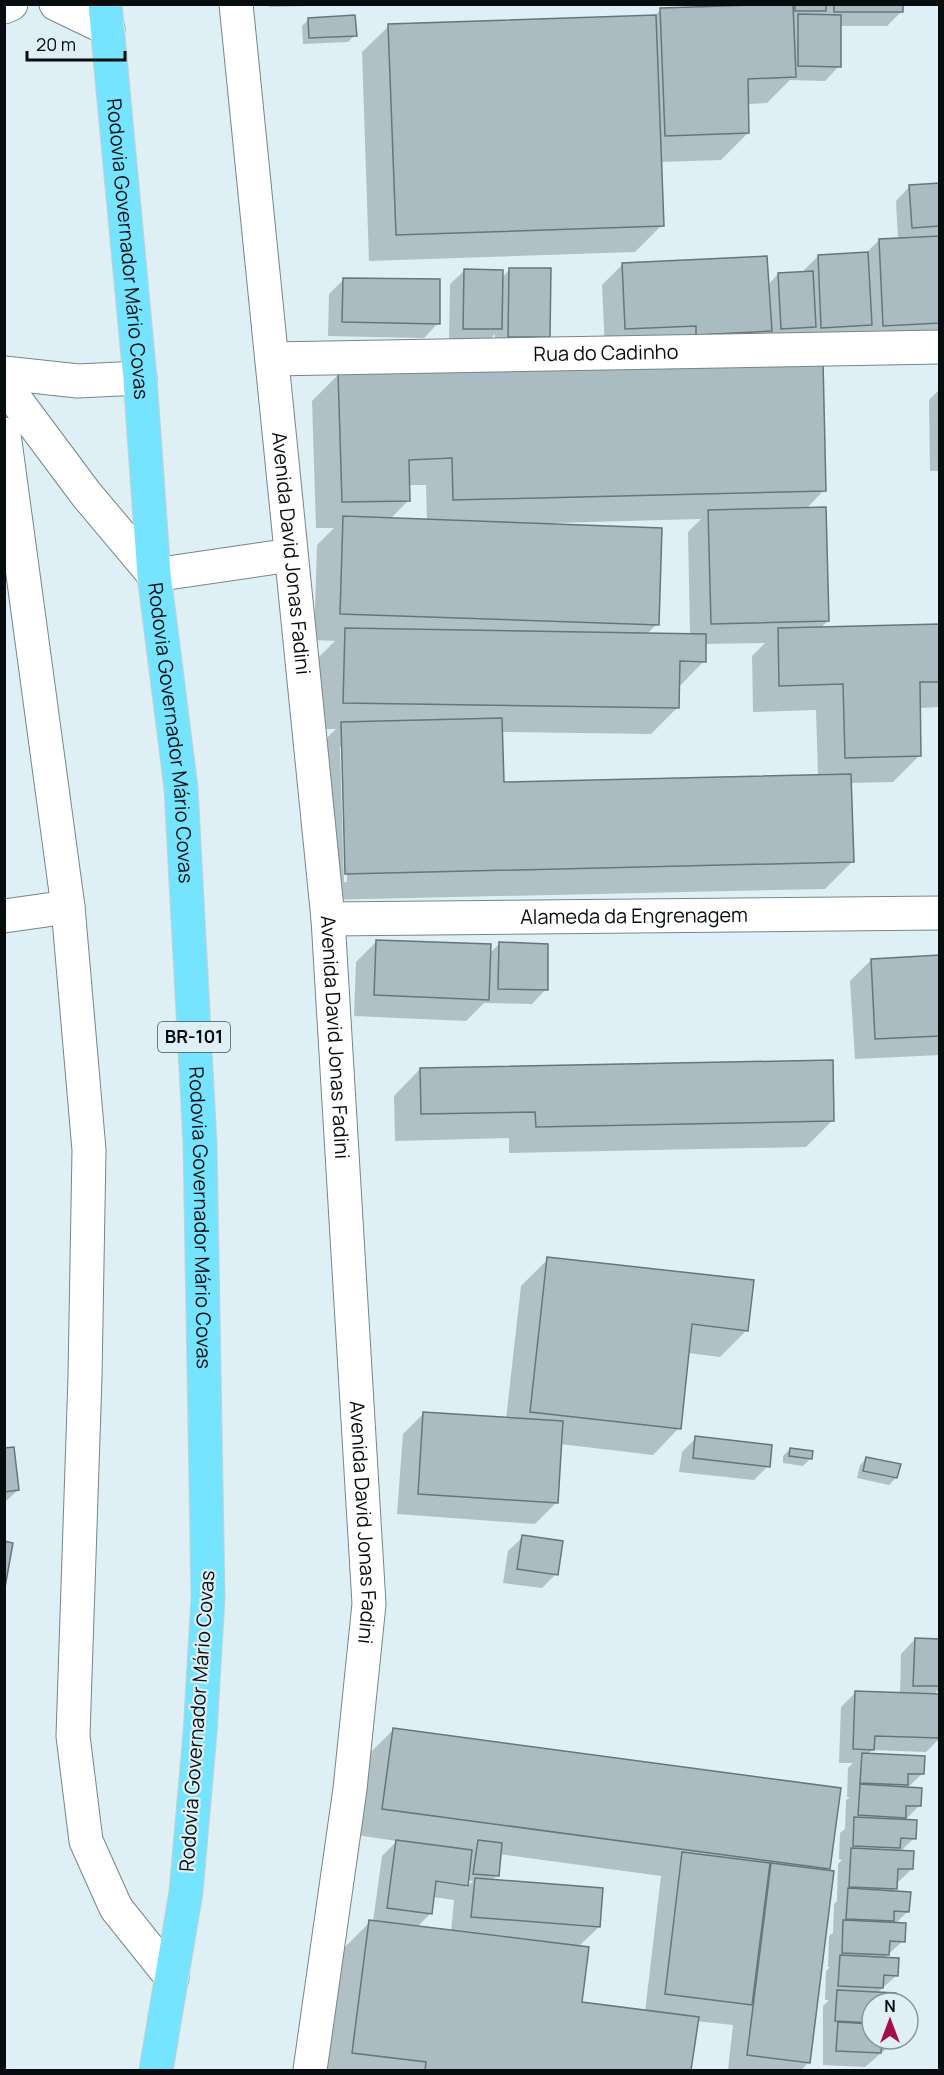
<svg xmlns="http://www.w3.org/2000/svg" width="944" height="2075" font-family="Manrope,sans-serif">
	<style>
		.shadow { fill: #0003; fill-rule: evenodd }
		.building { fill: #aabcc1; stroke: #66767b; stroke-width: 1.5 }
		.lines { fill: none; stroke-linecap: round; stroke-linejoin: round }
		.minor-casing { stroke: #76868a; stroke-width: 35 }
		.trunk-casing { stroke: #cdcfcf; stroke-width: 35 }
		.minor { stroke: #fff; stroke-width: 33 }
		.trunk { stroke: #76e4ff; stroke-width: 33 }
		.labels { text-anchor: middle; stroke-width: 4.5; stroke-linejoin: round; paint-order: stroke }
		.shield { fill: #def0f5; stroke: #485154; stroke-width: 1.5 }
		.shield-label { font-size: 18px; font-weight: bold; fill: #070d0f }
		.street-label { font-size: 20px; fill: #070d0f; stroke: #def0f5 }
	</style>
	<rect width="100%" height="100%" fill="#def0f5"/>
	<!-- shadow -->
	<g class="shadow">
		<path d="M 269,4 L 383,4 L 269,7 Z"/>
		<path d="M 788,4 L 901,4 L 901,12 L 887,26 L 839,26 L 839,66 L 825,81 L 790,80 L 767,103 L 747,104 L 748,133 L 721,160 L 660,162 L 662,225 L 635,252 L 369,261 L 362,52 L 389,26 L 654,17 L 661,9 Z"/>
		<path d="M 309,19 L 355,35 L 348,42 L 303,44 L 302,26 Z"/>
		<path d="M 940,184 L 940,342 L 605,350 L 602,285 L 623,264 L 768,285 L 778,274 L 804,273 L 804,270 L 818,256 L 866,253 L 879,240 L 898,239 L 896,201 L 910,186 Z"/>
		<path d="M 510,269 L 548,337 L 534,351 L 495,351 L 495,334 L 486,343 L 449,342 L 450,284 L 465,270 L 502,278 Z"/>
		<path d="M 344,279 L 438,323 L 424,338 L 328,336 L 329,294 Z"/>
		<path d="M 339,374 L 824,490 L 806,509 L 828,621 L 820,628 L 940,626 L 940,707 L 919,708 L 920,755 L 893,782 L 850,783 L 852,862 L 825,889 L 319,900 L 315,750 L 336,729 L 317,729 L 319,657 L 335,641 L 314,640 L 317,545 L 334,528 L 316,528 L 312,401 ZM 408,485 L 426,485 L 427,521 L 389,520 L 409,500 ZM 701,519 L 688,532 L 690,635 L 647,634 L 657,624 L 553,526 L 553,523 ZM 765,643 L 752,656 L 753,712 L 816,710 L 818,776 L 502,784 L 501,732 L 651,734 L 678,707 L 678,688 L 704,661 L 705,644 ZM 340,747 L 344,747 L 347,882 L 344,882 Z"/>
		<path d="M 940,389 L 940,471 L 930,471 L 929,400 Z"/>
		<path d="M 377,941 L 489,954 L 499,944 L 546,989 L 532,1004 L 484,1003 L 466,1021 L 354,1016 L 356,962 Z"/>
		<path d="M 940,957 L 940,1055 L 855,1059 L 850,981 L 871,960 Z"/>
		<path d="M 420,1069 L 833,1120 L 806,1147 L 509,1153 L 509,1138 L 395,1141 L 394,1096 Z"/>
		<path d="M 548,1259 L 747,1330 L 720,1357 L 688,1353 L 679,1428 L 653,1455 L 560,1444 L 556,1503 L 535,1524 L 397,1514 L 403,1434 L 424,1413 L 506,1419 L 521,1286 Z"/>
		<path d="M 696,1438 L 768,1466 L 754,1480 L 679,1472 L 682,1452 Z"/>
		<path d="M 790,1449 L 810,1459 L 803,1466 L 783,1463 L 783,1456 Z"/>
		<path d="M 4,1450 L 18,1490 L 4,1503 Z"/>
		<path d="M 867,1458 L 896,1478 L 889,1485 L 857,1478 L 860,1465 Z"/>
		<path d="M 523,1537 L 556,1574 L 542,1588 L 503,1583 L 508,1551 Z"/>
		<path d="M 915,1639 L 940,1640 L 940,1688 L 933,1695 L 940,1696 L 940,1738 L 926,1752 L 872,1750 L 868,1754 L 922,1774 L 907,1788 L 920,1805 L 904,1821 L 914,1838 L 900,1852 L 912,1869 L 897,1883 L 892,1892 L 908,1911 L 895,1924 L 903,1941 L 883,1959 L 897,1975 L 876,1994 L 894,2003 L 872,2003 L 872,2039 L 895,2039 L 894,2042 L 865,2067 L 823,2065 L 823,2006 L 829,2000 L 825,2000 L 826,1971 L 830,1967 L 828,1967 L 829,1936 L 833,1933 L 834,1904 L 837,1901 L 838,1864 L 842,1860 L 839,1859 L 840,1833 L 845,1829 L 846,1800 L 850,1797 L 847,1797 L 848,1768 L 853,1763 L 839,1763 L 841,1707 L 855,1693 L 900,1694 L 901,1654 Z"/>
		<path d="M 394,1729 L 828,1868 L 825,1871 L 809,2062 L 801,2070 L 728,2070 L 733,2025 L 696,2021 L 690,2070 L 327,2070 L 343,1949 L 370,1922 L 373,1922 L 382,1856 L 397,1841 L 356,1835 L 367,1756 ZM 499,1854 L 661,1876 L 645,2012 L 580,2004 L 578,1947 L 599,1927 L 492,1880 L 497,1876 ZM 467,1880 L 473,1881 L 466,1888 ZM 433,1897 L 454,1900 L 451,1932 L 416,1928 L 431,1913 Z"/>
	</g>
	<!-- building -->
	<g class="building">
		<path d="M 793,4 L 796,77 L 748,79 L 749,133 L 665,136 L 660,8 Z"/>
		<rect x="795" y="4" width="31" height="7"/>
		<rect x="834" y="4" width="69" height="8"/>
		<path d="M 798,14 L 841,15 L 841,67 L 798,66 Z"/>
		<path d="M 355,15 L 357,36 L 309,38 L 308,18 Z"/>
		<path d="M 656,15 L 664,226 L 396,235 L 388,24 Z"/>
		<path d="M 940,183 L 940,226 L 912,228 L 909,185 Z"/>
		<path d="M 940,236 L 940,323 L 883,326 L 879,239 Z"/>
		<path d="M 868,252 L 872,325 L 821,328 L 818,255 Z"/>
		<path d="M 767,256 L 772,331 L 696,335 L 696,326 L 625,329 L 622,263 Z"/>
		<path d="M 509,268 L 551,268 L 550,337 L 508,337 Z"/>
		<path d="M 464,269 L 503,270 L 502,329 L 463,329 Z"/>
		<path d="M 813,271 L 816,327 L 781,329 L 778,273 Z"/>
		<path d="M 343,278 L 440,279 L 440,324 L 342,322 Z"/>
		<path d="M 823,361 L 826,491 L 453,500 L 452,458 L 409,460 L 410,501 L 342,502 L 338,372 Z"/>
		<path d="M 826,507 L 829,621 L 711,624 L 708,510 Z"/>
		<path d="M 343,516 L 662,528 L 659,625 L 340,614 Z"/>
		<path d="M 940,624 L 940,682 L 920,682 L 921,756 L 845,758 L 843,684 L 779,686 L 778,628 Z"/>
		<path d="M 345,628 L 706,634 L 706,662 L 680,661 L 679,708 L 343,703 Z"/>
		<path d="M 502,718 L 504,782 L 851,774 L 854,862 L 345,874 L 341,722 Z"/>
		<path d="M 376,940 L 491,944 L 489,1000 L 374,995 Z"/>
		<path d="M 499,942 L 548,944 L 548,990 L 498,989 Z"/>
		<path d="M 940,955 L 940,1036 L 875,1039 L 871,959 Z"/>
		<path d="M 833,1060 L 834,1121 L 536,1127 L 535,1112 L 421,1114 L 420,1068 Z"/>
		<path d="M 547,1257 L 754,1280 L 748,1331 L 692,1324 L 681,1429 L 530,1412 Z"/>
		<path d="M 423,1412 L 563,1421 L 558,1503 L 418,1494 Z"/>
		<path d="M 695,1436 L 772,1445 L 770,1467 L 693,1458 Z"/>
		<path d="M 14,1447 L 19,1490 L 4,1492 L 4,1448 Z"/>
		<path d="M 790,1448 L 813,1451 L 812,1459 L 789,1456 Z"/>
		<path d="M 866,1457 L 901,1464 L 897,1478 L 863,1471 Z"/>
		<path d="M 522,1535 L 563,1541 L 558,1575 L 517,1569 Z"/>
		<path d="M 4,1541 L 13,1543 L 4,1593 Z"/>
		<path d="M 915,1638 L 940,1639 L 940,1686 L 913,1686 Z"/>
		<path d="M 855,1691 L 940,1694 L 940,1738 L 875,1736 L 874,1750 L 853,1749 Z"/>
		<path d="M 393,1728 L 841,1788 L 830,1869 L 382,1809 Z"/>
		<path d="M 862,1753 L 925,1756 L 924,1774 L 908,1774 L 908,1785 L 860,1783 Z"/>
		<path d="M 860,1784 L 922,1788 L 921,1806 L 906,1806 L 906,1818 L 858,1815 Z"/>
		<path d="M 854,1817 L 917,1820 L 916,1839 L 901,1838 L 900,1848 L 853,1846 Z"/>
		<path d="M 396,1840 L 472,1850 L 468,1886 L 436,1881 L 432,1914 L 387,1908 Z"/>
		<path d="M 478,1840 L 502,1843 L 499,1876 L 473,1874 Z"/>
		<path d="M 851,1848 L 914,1851 L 913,1869 L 898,1869 L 897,1889 L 849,1887 Z"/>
		<path d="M 682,1852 L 770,1863 L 752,2005 L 665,1994 Z"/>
		<path d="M 771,1863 L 834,1871 L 810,2063 L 747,2055 Z"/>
		<path d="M 475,1878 L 603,1888 L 600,1927 L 471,1917 Z"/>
		<path d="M 848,1888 L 911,1892 L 909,1912 L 894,1911 L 894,1921 L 846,1919 Z"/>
		<path d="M 369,1920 L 589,1947 L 582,2002 L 699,2017 L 691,2070 L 425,2070 L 426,2062 L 352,2053 Z"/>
		<path d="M 843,1920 L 906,1923 L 905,1942 L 890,1941 L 889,1955 L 842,1953 Z"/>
		<path d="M 840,1955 L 899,1958 L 898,1976 L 884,1975 L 883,1988 L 838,1986 Z"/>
		<path d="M 837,1990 L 896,1993 L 896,2003 L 872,2003 L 872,2023 L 835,2021 Z"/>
		<path d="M 838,2022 L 872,2024 L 872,2039 L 896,2039 L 896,2042 L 882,2042 L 881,2053 L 836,2051 Z"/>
	</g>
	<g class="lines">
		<defs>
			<g id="minor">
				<path d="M 56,4 L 108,29"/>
				<path id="s1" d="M 236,4 L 328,919 L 369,1604 L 350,1789 L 310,2070"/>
				<path d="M 4,7 L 11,4"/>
				<path id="s2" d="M 272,359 L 940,347"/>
				<path d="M 4,373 L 78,381 L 140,378"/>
				<path d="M 4,384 L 86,494 L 154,575 L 291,555"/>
				<path d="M 4,434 L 68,907 L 89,1150 L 85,1377 L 73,1736 L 86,1841 L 116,1908 L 172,1978"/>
				<path d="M 4,916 L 68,907"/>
				<path id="s3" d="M 328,919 L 940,913"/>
			</g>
			<g id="trunk">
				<path id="s4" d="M 105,4 L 140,378 L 154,575 L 181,788 L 200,1143 L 208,1598 L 200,1733 L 186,1892 L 156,2070"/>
			</g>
		</defs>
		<!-- minor casing -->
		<use href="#minor" class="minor-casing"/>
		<!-- trunk casing -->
		<use href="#trunk" class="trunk-casing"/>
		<!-- minor -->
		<use href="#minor" class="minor"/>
		<!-- trunk -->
		<use href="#trunk" class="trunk"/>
	</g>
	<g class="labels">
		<!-- shield labels -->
		<rect class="shield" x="158" y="1022" width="72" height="30" rx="4.5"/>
		<g class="shield-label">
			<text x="194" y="1043">BR-101</text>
		</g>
		<!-- street labels -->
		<g class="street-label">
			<text dy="7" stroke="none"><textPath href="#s4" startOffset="246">Rodovia Governador Mário Covas</textPath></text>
			<text dy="7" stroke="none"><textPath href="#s2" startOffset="334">Rua do Cadinho</textPath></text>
			<text dy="7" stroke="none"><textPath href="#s1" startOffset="552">Avenida David Jonas Fadini</textPath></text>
			<text dy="7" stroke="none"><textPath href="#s4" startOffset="732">Rodovia Governador Mário Covas</textPath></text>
			<text dy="7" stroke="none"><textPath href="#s3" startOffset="306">Alameda da Engrenagem</textPath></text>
			<text dy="7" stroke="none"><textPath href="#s1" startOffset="1038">Avenida David Jonas Fadini</textPath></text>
			<text dy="7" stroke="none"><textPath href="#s4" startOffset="1218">Rodovia Governador Mário Covas</textPath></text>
			<text dy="7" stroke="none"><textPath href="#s1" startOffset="1524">Avenida David Jonas Fadini</textPath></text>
			<text transform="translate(197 1721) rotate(-86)" y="7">Rodovia Governador Mário Covas</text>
		</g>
	</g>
	<!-- border -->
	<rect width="944" height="2075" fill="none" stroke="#070d0f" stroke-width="12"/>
	<!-- north arrow -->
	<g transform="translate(890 2021)"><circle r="28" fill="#def0f5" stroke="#889599" stroke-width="1.5"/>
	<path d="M0-4.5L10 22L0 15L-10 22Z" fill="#a50f48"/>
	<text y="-9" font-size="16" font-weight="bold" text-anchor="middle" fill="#070d0f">N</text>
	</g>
	<!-- scale -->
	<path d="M27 51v9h98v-9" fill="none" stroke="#070d0f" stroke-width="3"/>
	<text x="36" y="51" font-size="18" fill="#070d0f" stroke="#def0f5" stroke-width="4.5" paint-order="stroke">20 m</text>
</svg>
